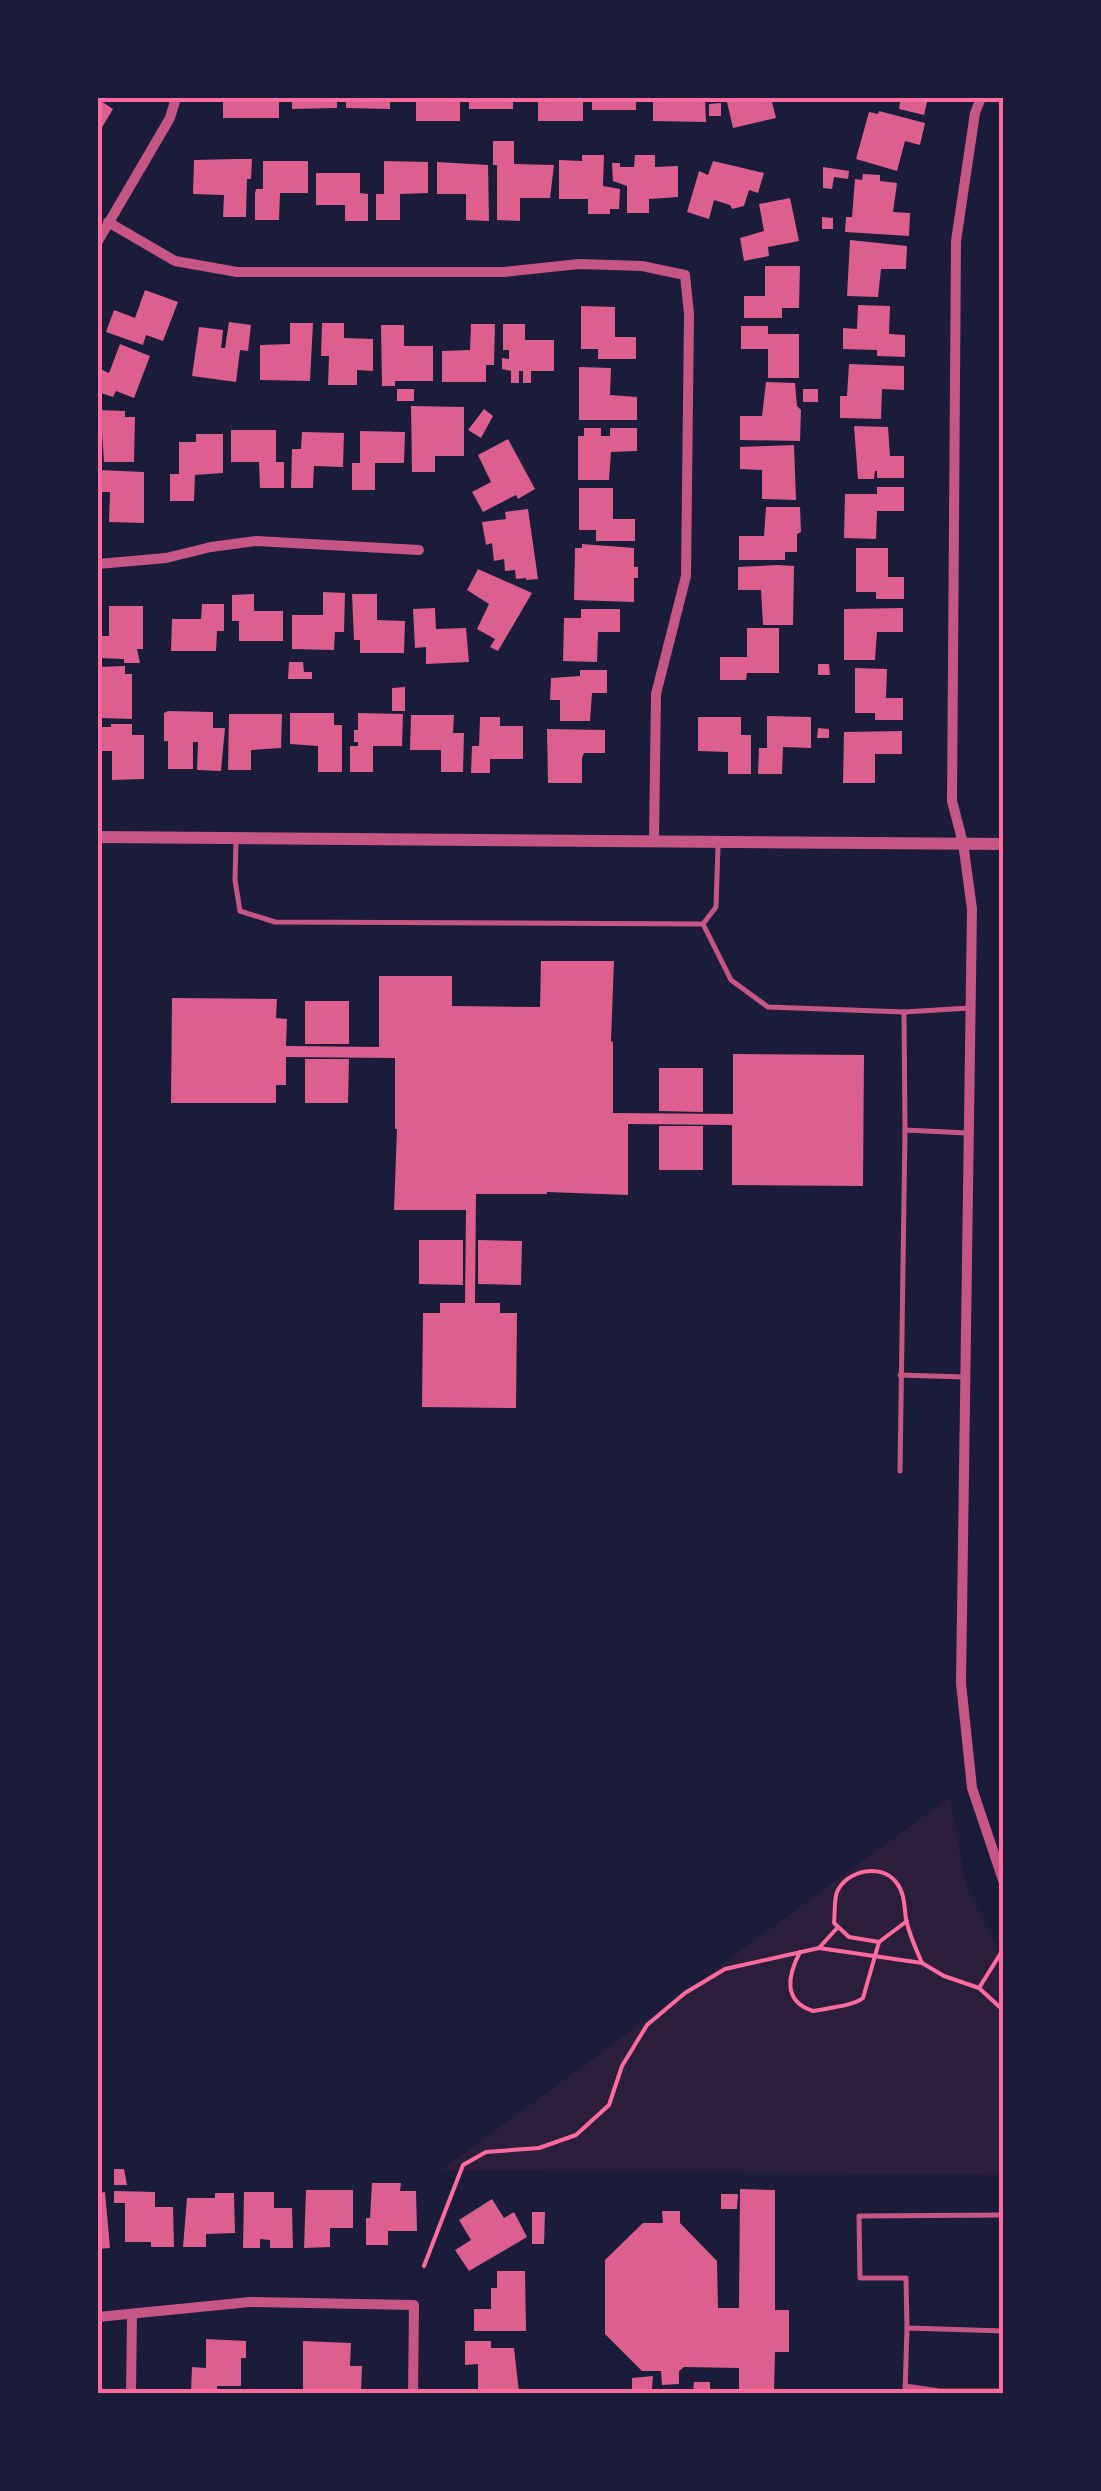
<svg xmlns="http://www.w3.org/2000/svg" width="1101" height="2491" font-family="'Public Sans',sans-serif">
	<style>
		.green { fill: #2a1e3b }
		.building { fill: #dd5f8e }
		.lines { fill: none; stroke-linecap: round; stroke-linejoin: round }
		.path { stroke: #ff6b9d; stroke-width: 4 }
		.service { stroke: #c65784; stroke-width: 5 }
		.minor { stroke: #c65784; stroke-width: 10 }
		.tertiary { stroke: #c65784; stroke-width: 12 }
		.neatline { fill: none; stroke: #ff6b9d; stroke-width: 4 }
	</style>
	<rect width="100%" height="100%" fill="#1b1b3a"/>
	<!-- green -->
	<path class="green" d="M 950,1797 L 966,1886 L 1003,1959 L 1003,2175 L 441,2170 Z"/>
	<!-- building -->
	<g class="building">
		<path d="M 223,98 L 276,98 L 279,100 L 279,118 L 223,118 Z"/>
		<path d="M 292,98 L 337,98 L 337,108 L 292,109 Z"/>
		<path d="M 346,98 L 390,98 L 390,109 L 346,108 Z"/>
		<rect x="416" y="98" width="44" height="23"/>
		<rect x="469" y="98" width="44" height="11"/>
		<rect x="538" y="98" width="45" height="23"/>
		<rect x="592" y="98" width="44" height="12"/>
		<path d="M 653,98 L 705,98 L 706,122 L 653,121 Z"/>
		<path d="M 726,98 L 771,98 L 776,118 L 733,128 Z"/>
		<path d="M 888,98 L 928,98 L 924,115 L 899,109 L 900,102 Z"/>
		<path d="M 98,99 L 113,109 L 101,129 L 98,126 Z"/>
		<path d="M 721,103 L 721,116 L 709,116 L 709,104 Z"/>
		<path d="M 879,111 L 925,123 L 920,145 L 905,141 L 897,171 L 856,159 L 869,112 L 878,114 Z"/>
		<path d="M 493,141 L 514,141 L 514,164 L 554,165 L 550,198 L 520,198 L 520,221 L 497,220 L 497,165 L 493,165 Z"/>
		<path d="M 582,155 L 604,155 L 603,186 L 620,189 L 619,209 L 610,209 L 610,214 L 588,214 L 588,199 L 559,199 L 559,160 L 582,161 Z"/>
		<path d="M 635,155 L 655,155 L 655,167 L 678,166 L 678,197 L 649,199 L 649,213 L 627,213 L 627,186 L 613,181 L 612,163 L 620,163 L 620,167 L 634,167 Z"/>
		<path d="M 236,159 L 252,159 L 251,179 L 247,179 L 246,217 L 223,217 L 224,195 L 193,194 L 194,160 Z"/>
		<path d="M 263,161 L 308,161 L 308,193 L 280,193 L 279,220 L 255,220 L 255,193 L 256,189 L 263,189 Z"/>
		<path d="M 384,161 L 428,162 L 428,193 L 400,194 L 400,220 L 376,220 L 376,194 L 384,194 Z"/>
		<path d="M 713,161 L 764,173 L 758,193 L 749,190 L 744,206 L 732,209 L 730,205 L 714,200 L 709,219 L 687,212 L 699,171 L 708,175 Z"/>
		<path d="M 437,162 L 488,165 L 489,221 L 466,220 L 466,194 L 437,194 Z"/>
		<path d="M 823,167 L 849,171 L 848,179 L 834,177 L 832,189 L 823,188 Z"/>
		<path d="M 316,173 L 360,173 L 360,193 L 368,194 L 368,221 L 345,221 L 345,205 L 316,205 Z"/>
		<path d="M 863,174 L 880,175 L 880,181 L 897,183 L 893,212 L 910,213 L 909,236 L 845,232 L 846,217 L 852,217 L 855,179 L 862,180 Z"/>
		<path d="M 790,198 L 799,241 L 768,247 L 769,256 L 744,261 L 740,238 L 764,231 L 759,204 Z"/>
		<path d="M 822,217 L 833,218 L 833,229 L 822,229 Z"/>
		<path d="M 850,240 L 907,246 L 906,269 L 881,269 L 878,297 L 847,296 Z"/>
		<path d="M 765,266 L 800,266 L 799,308 L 782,308 L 782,318 L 744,318 L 744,296 L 765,296 Z"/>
		<path d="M 145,290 L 178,302 L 163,341 L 146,335 L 143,345 L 106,332 L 114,310 L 135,318 Z"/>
		<path d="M 858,305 L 890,306 L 889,334 L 905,335 L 905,357 L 877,356 L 877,350 L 843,349 L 843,328 L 857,329 Z"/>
		<path d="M 581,306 L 615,307 L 615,337 L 636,337 L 636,359 L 598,359 L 598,349 L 581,349 Z"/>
		<path d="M 229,322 L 251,325 L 248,351 L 240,350 L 236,382 L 192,376 L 199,327 L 223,330 L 221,348 L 225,348 Z"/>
		<path d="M 290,323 L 313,323 L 310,381 L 260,380 L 260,345 L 290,344 Z"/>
		<path d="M 322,323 L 344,323 L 344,338 L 373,339 L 373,371 L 357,370 L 357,385 L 328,385 L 329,356 L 321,356 Z"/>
		<path d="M 471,324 L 495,324 L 494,365 L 486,365 L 486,382 L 442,382 L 442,351 L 470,350 Z"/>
		<path d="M 503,324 L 525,324 L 525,340 L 554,340 L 554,371 L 531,371 L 531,383 L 523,383 L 523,371 L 519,371 L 519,383 L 511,383 L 511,371 L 502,369 L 502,358 L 509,359 L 509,350 L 503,350 Z"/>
		<path d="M 381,325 L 404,325 L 404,346 L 433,346 L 433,381 L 395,381 L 395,386 L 382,386 Z"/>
		<path d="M 741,326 L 768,326 L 768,334 L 799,334 L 799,378 L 768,378 L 768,349 L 741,349 Z"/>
		<path d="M 120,344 L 150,356 L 134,398 L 116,391 L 113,397 L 98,392 L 98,368 L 109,373 Z"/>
		<path d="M 849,364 L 904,366 L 904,390 L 882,389 L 881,419 L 840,418 L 840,396 L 847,396 Z"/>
		<path d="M 579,367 L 611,368 L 610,395 L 637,397 L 637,420 L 579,420 Z"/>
		<path d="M 766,382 L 795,383 L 797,406 L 801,410 L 800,441 L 740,440 L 740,416 L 762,416 Z"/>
		<rect x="397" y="389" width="17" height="12"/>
		<rect x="803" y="389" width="15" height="13"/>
		<path d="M 411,406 L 464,407 L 464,456 L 435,456 L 435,472 L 412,472 Z"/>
		<path d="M 484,409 L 493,416 L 481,438 L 468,430 Z"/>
		<path d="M 98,410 L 125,411 L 125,417 L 135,417 L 134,462 L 104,462 L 102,432 L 98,432 Z"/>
		<path d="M 854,426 L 888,427 L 890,456 L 904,456 L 904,478 L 877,478 L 877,471 L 875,471 L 874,479 L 858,479 Z"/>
		<path d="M 584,428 L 601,428 L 601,436 L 610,436 L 610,428 L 637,428 L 637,451 L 611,452 L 609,480 L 578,480 L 578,436 L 584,436 Z"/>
		<path d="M 231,430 L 276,430 L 276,462 L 284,462 L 284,488 L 260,488 L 259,462 L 231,462 Z"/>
		<path d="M 360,431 L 405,432 L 404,463 L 375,463 L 375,490 L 352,490 L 352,463 L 360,463 Z"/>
		<path d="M 302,432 L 344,433 L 343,467 L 314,466 L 313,488 L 291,488 L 292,449 L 301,449 Z"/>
		<path d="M 196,434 L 223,434 L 223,473 L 195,475 L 194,501 L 170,501 L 170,474 L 179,474 L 179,442 L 196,442 Z"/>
		<path d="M 508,439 L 535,489 L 518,499 L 516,495 L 483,512 L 472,492 L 491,482 L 478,455 Z"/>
		<path d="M 794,445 L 796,500 L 762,499 L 762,470 L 740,469 L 740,447 Z"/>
		<path d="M 98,470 L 144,472 L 144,523 L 109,522 L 110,492 L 98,492 Z"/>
		<path d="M 877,487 L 904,487 L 904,511 L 877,511 L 876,539 L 844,538 L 845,494 L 877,494 Z"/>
		<path d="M 579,488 L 613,488 L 613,519 L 635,519 L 635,541 L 596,541 L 596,530 L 579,530 Z"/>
		<path d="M 766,507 L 800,507 L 801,532 L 797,534 L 797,552 L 785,552 L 785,560 L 739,560 L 739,536 L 764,536 Z"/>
		<path d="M 528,509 L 538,579 L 526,580 L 526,578 L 516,579 L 515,570 L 505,571 L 504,559 L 494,561 L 492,543 L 486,545 L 482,522 L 506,519 L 505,512 Z"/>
		<path d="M 582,544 L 634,548 L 634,567 L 638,567 L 638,578 L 634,578 L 634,602 L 574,600 L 575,548 L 582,548 Z"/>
		<path d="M 856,548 L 888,548 L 888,577 L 904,577 L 904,599 L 876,599 L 876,592 L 856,592 Z"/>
		<path d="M 777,565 L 794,566 L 793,625 L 763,625 L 761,590 L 738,590 L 738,567 Z"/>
		<path d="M 478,569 L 532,593 L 498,651 L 490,647 L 495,639 L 477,629 L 489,604 L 467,590 Z"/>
		<path d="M 323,592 L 345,593 L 344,632 L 335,632 L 334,650 L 292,649 L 292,615 L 323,615 Z"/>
		<path d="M 254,594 L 254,611 L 283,611 L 283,641 L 239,641 L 239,621 L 232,621 L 232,595 Z"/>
		<path d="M 352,594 L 377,594 L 377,620 L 405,621 L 404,653 L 360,653 L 360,640 L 354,640 Z"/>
		<path d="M 202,604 L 224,604 L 224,631 L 217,631 L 216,651 L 171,651 L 172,619 L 201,619 Z"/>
		<path d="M 109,606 L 143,606 L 143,649 L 137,649 L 140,663 L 124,663 L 124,659 L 98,658 L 98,636 L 109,636 Z"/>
		<path d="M 435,608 L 436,629 L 466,628 L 469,662 L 426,664 L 426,647 L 415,648 L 413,609 Z"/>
		<path d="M 903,608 L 903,632 L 877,632 L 875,660 L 844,660 L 844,609 Z"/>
		<path d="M 581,609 L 620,609 L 620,632 L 598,632 L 597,662 L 563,661 L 564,618 L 581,618 Z"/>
		<path d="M 747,628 L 779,628 L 779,673 L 747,673 L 746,680 L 720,680 L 720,657 L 747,657 Z"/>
		<path d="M 289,662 L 303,662 L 304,672 L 312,672 L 312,679 L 288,679 Z"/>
		<path d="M 818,664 L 829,664 L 830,675 L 818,675 Z"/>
		<path d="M 125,666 L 125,674 L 132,674 L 132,719 L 101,718 L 98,667 Z"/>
		<path d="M 855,668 L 887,669 L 886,698 L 903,698 L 903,720 L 875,720 L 875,713 L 855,713 Z"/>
		<path d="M 580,670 L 607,670 L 607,693 L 592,693 L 590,721 L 560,721 L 560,700 L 550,700 L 551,678 L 580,676 Z"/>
		<path d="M 405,687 L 405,711 L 392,711 L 392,688 Z"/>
		<path d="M 168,711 L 213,712 L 213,728 L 225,728 L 221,771 L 197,770 L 198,742 L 193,742 L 193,769 L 168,769 L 168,741 L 164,741 L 164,713 Z"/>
		<path d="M 290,713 L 334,713 L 334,725 L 342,725 L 342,772 L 318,772 L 318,746 L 290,744 Z"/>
		<path d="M 358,713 L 403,714 L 402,746 L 373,746 L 373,772 L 350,772 L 350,746 L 358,746 L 358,742 L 354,742 L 354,730 L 358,730 Z"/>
		<path d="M 229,714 L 282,714 L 281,748 L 251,750 L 251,770 L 228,770 Z"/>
		<path d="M 411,715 L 454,715 L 453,733 L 464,733 L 463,772 L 441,772 L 441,750 L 410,750 Z"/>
		<path d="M 767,716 L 811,717 L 811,748 L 783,747 L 782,774 L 758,774 L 759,748 L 767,748 Z"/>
		<path d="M 480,717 L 500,717 L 500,726 L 523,726 L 523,759 L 490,759 L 490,773 L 471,773 L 472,746 L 479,746 Z"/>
		<path d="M 698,717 L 741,717 L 741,735 L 751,735 L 751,774 L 728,774 L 728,752 L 698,751 Z"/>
		<path d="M 111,724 L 132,724 L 132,735 L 144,735 L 144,779 L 112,780 L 112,751 L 98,751 L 98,727 L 111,727 Z"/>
		<path d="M 818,728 L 829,729 L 829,738 L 817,738 Z"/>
		<path d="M 547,729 L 605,730 L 605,753 L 584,753 L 582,758 L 582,783 L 548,783 Z"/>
		<path d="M 902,731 L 902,754 L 875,754 L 875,783 L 843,783 L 844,732 Z"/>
		<path d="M 541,961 L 614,961 L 611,1041 L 613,1042 L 613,1113 L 733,1114 L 733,1054 L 864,1055 L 863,1186 L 732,1185 L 732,1125 L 628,1124 L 628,1195 L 547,1192 L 547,1194 L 476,1194 L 475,1303 L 500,1303 L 500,1313 L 517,1313 L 516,1408 L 422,1407 L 423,1313 L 440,1313 L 440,1303 L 465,1303 L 466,1210 L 394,1210 L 397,1129 L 395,1129 L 395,1058 L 286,1057 L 286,1085 L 276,1085 L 276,1103 L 171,1103 L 172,998 L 277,999 L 276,1018 L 287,1019 L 286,1046 L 379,1047 L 379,976 L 452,976 L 452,1006 L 540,1007 Z"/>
		<rect x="305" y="1001" width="44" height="43"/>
		<path d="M 305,1059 L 349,1059 L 348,1103 L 305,1103 Z"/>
		<path d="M 659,1068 L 703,1068 L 703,1112 L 659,1111 Z"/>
		<rect x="659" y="1126" width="44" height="44"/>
		<path d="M 419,1240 L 463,1240 L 463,1285 L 419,1284 Z"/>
		<path d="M 478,1240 L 522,1241 L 521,1285 L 478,1284 Z"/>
		<path d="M 114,2169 L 124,2169 L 127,2185 L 114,2185 Z"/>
		<path d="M 372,2183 L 401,2183 L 400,2191 L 416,2191 L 417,2231 L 388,2231 L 388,2245 L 366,2245 L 366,2218 L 370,2218 Z"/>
		<path d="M 740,2189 L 775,2190 L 775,2310 L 789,2310 L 789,2352 L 775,2352 L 774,2391 L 739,2390 L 739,2368 L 684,2367 L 679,2371 L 679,2384 L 662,2385 L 661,2371 L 642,2371 L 605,2334 L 605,2260 L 643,2223 L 663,2223 L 662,2211 L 680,2211 L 680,2223 L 717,2261 L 718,2308 L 739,2308 Z"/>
		<path d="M 306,2190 L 353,2190 L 353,2228 L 330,2228 L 330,2247 L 304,2248 Z"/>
		<path d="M 114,2191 L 155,2192 L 155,2207 L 173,2207 L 174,2247 L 151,2247 L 151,2242 L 125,2242 L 125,2203 L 114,2203 Z"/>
		<path d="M 105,2192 L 110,2248 L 98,2249 L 98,2193 Z"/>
		<path d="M 244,2192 L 274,2192 L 274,2208 L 292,2208 L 293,2248 L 270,2248 L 270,2240 L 260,2239 L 260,2248 L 243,2248 Z"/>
		<path d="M 215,2193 L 234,2193 L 235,2233 L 206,2234 L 206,2247 L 183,2247 L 187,2198 L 215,2198 Z"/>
		<path d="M 721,2194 L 738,2194 L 737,2209 L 721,2209 Z"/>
		<path d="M 492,2199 L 504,2218 L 514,2212 L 527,2237 L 469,2271 L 455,2250 L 471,2240 L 459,2220 Z"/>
		<path d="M 532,2212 L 545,2212 L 544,2244 L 532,2244 Z"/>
		<path d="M 497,2271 L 525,2271 L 526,2331 L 474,2331 L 474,2309 L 491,2309 L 491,2288 L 497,2288 Z"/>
		<path d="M 206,2339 L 246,2341 L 246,2358 L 241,2358 L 241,2386 L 217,2386 L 217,2391 L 191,2391 L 192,2367 L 206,2368 Z"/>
		<path d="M 303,2341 L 351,2343 L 350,2366 L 362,2366 L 361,2392 L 303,2391 Z"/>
		<path d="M 465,2341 L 491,2341 L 491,2348 L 514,2348 L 519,2392 L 478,2391 L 478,2364 L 465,2365 Z"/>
		<path d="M 653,2376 L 652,2389 L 632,2389 L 632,2378 Z"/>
		<path d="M 694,2382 L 710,2382 L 710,2394 L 693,2394 Z"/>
	</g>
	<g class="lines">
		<!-- path -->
		<g class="path">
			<path d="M 907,1921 L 879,1942 L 849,1937 L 834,1923 C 835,1914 834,1900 837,1892 C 847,1870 881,1863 896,1882 C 905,1893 904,1906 906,1919 C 909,1934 916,1949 922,1963 L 944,1976 L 979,1988 L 1004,2011"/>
			<path d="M 819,1948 L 838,1927"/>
			<path d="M 800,1952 C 788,1975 782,2001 813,2011 C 828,2008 853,2006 863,1998 L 879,1942"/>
			<path d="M 979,1988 L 1004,1948"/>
			<path d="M 424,2266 L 463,2165 L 486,2152 L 539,2148 L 576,2135 L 609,2105 L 622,2066 L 647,2025 L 685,1993 L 725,1969 L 819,1948 L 922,1963"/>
		</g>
		<!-- service -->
		<g class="service">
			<path d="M 236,841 L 235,880 L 240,911 L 275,922 L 703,924 L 716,907 L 718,846"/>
			<path d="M 703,924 L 731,980 L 768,1007 L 904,1012 L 905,1130 L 900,1471"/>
			<path d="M 904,1012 L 970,1008"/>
			<path d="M 905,1130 L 967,1133"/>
			<path d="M 900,1375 L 964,1377"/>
			<path d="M 907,2328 L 906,2278 L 860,2278 L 859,2216 L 1004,2215"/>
			<path d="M 905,2386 L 940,2391 L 1004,2391"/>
			<path d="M 905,2394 L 907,2328 L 1004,2331"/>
		</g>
		<!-- minor -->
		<g class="minor">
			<path d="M 981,98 L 975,113 L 956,241 L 952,801 L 963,843 L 972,909 L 961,1683 L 972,1788 L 1004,1883"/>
			<path d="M 108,222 L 175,261 L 237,272 L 504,272 L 579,264 L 642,266 L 685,275 L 689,314 L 686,576 L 656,694 L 654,840"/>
			<path d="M 98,241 L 170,118 L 176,98"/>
			<path d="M 98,564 L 166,558 L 211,547 L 256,541 L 419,550"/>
			<path d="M 98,2317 L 250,2302 L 414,2305 L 413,2394"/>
			<path d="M 131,2394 L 132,2315"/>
		</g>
		<!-- tertiary -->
		<path class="tertiary" d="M 98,837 L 1004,844"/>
	</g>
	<!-- border -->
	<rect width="1101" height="2491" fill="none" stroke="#1b1b3a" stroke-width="200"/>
	<rect x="100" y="100" width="901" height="2291" class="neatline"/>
</svg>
